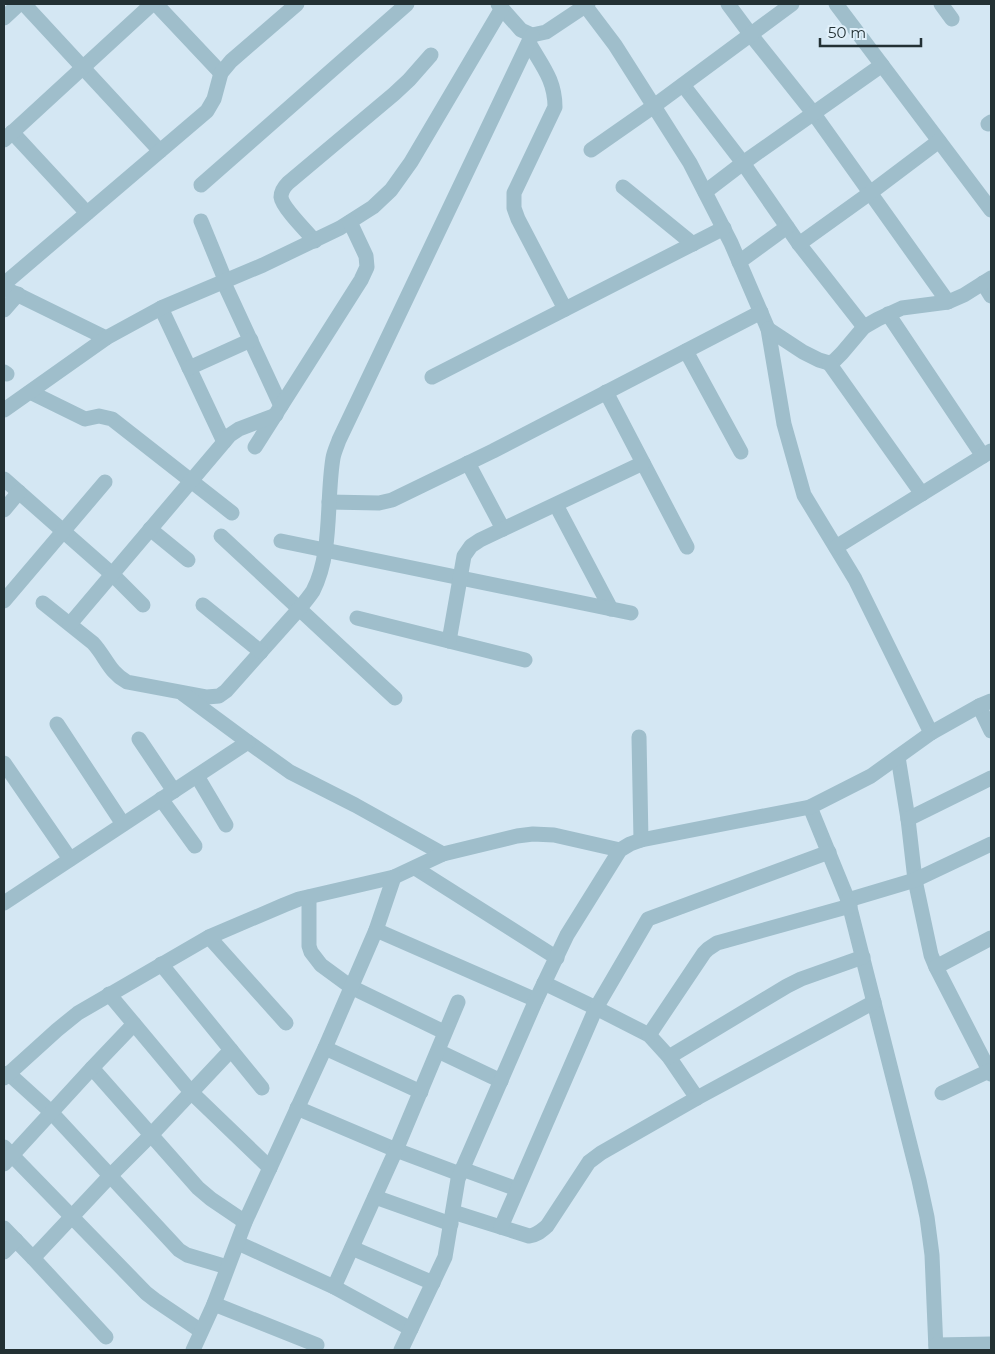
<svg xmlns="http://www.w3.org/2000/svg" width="995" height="1354" font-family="Montserrat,sans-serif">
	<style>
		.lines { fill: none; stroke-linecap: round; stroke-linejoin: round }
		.minor { stroke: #9fbecb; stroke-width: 15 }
	</style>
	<rect width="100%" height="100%" fill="#d4e7f3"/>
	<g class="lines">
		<!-- minor -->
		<g class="minor">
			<path d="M 24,4 L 160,151"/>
			<path d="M 156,4 L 221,73"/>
			<path d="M 498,4 L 521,30 L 532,35 L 546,32 L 588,4"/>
			<path d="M 584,4 L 615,45 L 690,163 L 731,243 L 768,329 L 784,424 L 804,495 L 855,579 L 931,733"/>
			<path d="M 728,4 L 751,35 L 814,114 L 948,302"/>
			<path d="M 836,4 L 991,210"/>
			<path d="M 941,4 L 952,19"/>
			<path d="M 4,18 L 19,4"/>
			<path d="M 529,43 C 542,66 555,80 555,107 L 514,193 L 514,208 L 518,219 L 565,309"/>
			<path d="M 683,85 L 743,163 L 799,244 L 864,327"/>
			<path d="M 988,124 L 991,122"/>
			<path d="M 12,132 L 87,213"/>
			<path d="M 4,140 L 152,4"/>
			<path d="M 591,150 L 654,106 L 792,4"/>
			<path d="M 201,185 L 407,4"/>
			<path d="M 623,187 L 693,244"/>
			<path d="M 705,192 L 743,163 L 882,65"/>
			<path d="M 201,221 L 226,282"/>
			<path d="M 315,241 C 307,232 282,207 281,197 C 281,191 284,187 288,183 L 394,94 L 409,80 L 431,55"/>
			<path d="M 799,244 L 870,193 L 939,141"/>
			<path d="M 739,262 L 787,227"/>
			<path d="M 224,283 L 281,406"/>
			<path d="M 983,283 L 991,296"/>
			<path d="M 4,284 L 207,111 L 214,99 L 221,73 L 231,61 L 297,4"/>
			<path d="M 4,288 L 106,338"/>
			<path d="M 161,308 L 224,442"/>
			<path d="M 4,310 L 18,294"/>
			<path d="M 888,314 L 983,456"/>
			<path d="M 768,329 L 803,352 L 819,360 L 829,363 L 834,361 L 842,353 L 864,327 L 878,319 L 902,308 L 948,302 L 964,295 L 991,278"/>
			<path d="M 686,351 L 741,452"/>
			<path d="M 829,363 L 922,494"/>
			<path d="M 189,368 L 251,340"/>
			<path d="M 4,372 L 7,374"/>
			<path d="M 432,377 L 724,228"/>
			<path d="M 30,392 L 85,419 L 99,416 L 112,419 L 232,513"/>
			<path d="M 606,392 L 687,547"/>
			<path d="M 4,410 L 106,338 L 161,308 L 263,265 L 340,228 L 373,207 L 391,190 L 411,162 L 502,8"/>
			<path d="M 255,447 L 361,280 L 367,267 L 366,256 L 350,222"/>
			<path d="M 468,463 L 503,529"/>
			<path d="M 4,479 L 113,575 L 143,605"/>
			<path d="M 329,502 L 379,503 L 392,500 L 493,451 L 761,312"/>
			<path d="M 556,505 L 611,609"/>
			<path d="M 4,510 L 19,492"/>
			<path d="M 150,529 L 188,560"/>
			<path d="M 221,536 L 395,698"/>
			<path d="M 281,541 L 631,613"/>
			<path d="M 836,547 L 991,451"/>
			<path d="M 4,601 L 105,482"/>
			<path d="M 43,603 L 93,643 C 106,657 109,672 127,682 L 207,697 L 219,696 L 226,691 L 299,609 C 304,603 309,597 313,591 C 333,552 326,500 333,458 C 334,452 337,446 339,440 L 532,35"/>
			<path d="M 203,605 L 261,652"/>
			<path d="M 357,618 L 525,660"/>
			<path d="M 70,624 L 230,435 L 239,429 L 276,415"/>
			<path d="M 449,641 L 464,556 L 471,546 L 480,540 L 643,463"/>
			<path d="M 183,694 L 248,742 L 290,772 L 355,805 L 443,854"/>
			<path d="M 979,706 L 991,731"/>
			<path d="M 57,724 L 123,824"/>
			<path d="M 639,737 L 641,840"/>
			<path d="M 139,739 L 174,791"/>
			<path d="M 898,757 L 908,819 L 915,880 L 931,955 L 936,967 L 991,1074"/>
			<path d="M 4,763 L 70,859"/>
			<path d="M 197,776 L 226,825"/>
			<path d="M 161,799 L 195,846"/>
			<path d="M 810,807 L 848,900 L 919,1180 L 927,1217 L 932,1255 L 936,1350"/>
			<path d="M 908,819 L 991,778"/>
			<path d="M 415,868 L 557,958"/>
			<path d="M 309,897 L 309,946 L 311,952 L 321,965 L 351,987 L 444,1032"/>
			<path d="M 848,900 L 915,880 L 991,844"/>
			<path d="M 4,903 L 248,742"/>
			<path d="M 376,930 L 536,1000"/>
			<path d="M 209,937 L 286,1023"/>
			<path d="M 161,964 L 262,1088"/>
			<path d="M 936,967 L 991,938"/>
			<path d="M 544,983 L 596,1008 L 649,1035 L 669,1057 L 697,1098"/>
			<path d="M 109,994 L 191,1092 L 270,1168"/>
			<path d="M 649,1035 L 704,953 L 708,949 L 717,943 L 850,906"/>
			<path d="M 325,1048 L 421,1092"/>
			<path d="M 438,1051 L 501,1081"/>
			<path d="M 669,1057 L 787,986 L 801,979 L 863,957"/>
			<path d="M 92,1068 L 198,1188 L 211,1199 L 245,1222"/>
			<path d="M 8,1073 L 51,1112 L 179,1250 L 187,1255 L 227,1267"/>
			<path d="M 4,1078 L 57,1030 L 78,1013 L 209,937 L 284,905 L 299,899 L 394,877 L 443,854 L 517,836 L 533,834 L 554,835 L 620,850"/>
			<path d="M 942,1093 L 991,1070"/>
			<path d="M 297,1108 L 396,1150 L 460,1174"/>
			<path d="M 4,1147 L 146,1293 L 155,1300 L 201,1331"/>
			<path d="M 4,1164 L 92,1068 L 134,1024"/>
			<path d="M 462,1169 L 517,1189"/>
			<path d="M 375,1197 L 451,1224"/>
			<path d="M 453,1212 L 529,1236 C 537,1235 541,1231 547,1226 L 589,1162 L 601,1153 L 697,1098 L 874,1002"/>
			<path d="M 501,1227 L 596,1008 L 648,919 L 829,852"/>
			<path d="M 4,1228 L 33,1258 L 106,1337"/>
			<path d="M 238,1243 L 334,1287 L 411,1329"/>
			<path d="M 352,1248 L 433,1283"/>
			<path d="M 4,1252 L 16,1240"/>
			<path d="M 33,1258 L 110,1176 L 151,1135 L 231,1050"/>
			<path d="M 334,1287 L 396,1150 L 458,1002"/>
			<path d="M 214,1304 L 317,1345"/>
			<path d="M 936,1345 L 991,1344"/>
			<path d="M 193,1350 L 214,1304 L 245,1222 L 325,1048 L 376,930 L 394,877"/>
			<path d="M 401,1350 L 445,1257 L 458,1179 L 536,1000 L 567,935 L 620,850 L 630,844 L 641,840 L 810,807 L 871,776 L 931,733 L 979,706 L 991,701"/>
		</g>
	</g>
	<!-- border -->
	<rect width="995" height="1354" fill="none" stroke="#233134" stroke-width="10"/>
	<!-- scale -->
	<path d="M820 38v8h101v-8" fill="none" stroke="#233134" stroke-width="2.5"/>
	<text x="828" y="38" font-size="15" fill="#233134" stroke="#e0f0fa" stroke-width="4" paint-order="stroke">50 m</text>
</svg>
